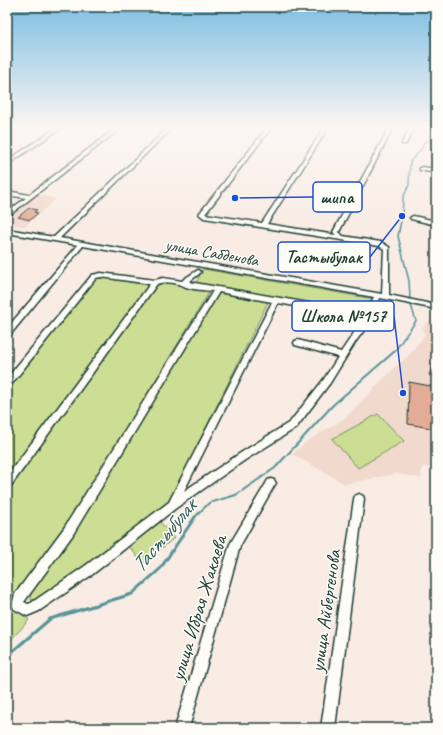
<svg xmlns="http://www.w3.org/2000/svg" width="443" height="735" font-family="Caveat,sans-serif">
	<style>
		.built { fill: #f1d9cd }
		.green { fill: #cbde93; stroke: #758e64 }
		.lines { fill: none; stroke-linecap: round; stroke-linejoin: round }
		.stream-far2 { stroke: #579397; stroke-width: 1.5 }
		.stream-far1 { stroke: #579397; stroke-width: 2 }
		.stream { stroke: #579397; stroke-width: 3 }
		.building { fill: #e2ac97; stroke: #1f3d34 }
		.minor-casing { stroke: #1f3d34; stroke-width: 3 }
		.minor { fill: #fdfcf7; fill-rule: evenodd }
		.labels { text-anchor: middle; stroke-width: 3; stroke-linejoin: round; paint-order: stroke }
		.street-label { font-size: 17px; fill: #1f3d34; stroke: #fdfcf7 }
		.near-street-label { font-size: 20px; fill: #1f3d34; stroke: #fdfcf7 }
		.near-water-label { font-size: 22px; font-style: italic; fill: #36615d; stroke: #fdfcf7 }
		.leader { fill: none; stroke: #1d4ed8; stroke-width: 1.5 }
		.callout-dot { fill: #1d4ed8; stroke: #fdfcf7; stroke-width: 1.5 }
		.callout { fill: #fdfcf7; stroke: #1d4ed8; stroke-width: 1.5 }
		.callout-label { font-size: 18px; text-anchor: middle; font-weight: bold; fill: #1f3d34 }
	</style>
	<rect width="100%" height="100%" fill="#f8ece4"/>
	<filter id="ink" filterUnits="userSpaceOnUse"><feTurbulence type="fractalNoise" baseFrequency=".025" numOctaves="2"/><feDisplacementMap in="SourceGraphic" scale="8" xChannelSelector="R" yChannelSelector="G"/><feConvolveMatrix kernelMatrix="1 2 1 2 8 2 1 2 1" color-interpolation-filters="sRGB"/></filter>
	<g filter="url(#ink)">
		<!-- built -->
		<g class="built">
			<path d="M 37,194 L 56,199 L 25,226 L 7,224 L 7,217 Z"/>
			<path d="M 436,315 L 436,467 L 422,467 L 421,478 L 396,474 L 345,484 L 292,454 L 308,441 L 345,418 L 394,368 L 408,356 L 425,335 L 423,327 Z"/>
		</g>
		<!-- green -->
		<g class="green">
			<path d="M 203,269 L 374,299 L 365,314 L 196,283 Z"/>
			<path d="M 100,277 L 149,285 L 7,477 L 7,389 L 92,281 Z"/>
			<path d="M 164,282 L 210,291 L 79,506 L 9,604 L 29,620 L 7,644 L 7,491 L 158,284 Z"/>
			<path d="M 218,293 L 268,302 L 169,503 L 87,566 L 35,600 L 31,600 L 30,593 L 84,516 Z"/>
			<path d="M 378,414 L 404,441 L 358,468 L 332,439 Z"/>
			<path d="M 160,522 L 174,538 L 143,564 L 129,546 Z"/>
		</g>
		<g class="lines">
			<!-- stream-far2 -->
			<g class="stream-far2">
				<path d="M 410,298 L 409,281 L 398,236 L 402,216 L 403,198 L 409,185 L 410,162 L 422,148 L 424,142 L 436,137"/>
				<path d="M 394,352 L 416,321 L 411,305"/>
			</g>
			<!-- stream-far1 -->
			<path class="stream-far1" d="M 194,518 L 209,503 L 236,495 L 275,468 L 333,405 L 395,351"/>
			<!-- stream -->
			<path class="stream" d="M 7,656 L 50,619 L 132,594 L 160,569 L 195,517"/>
		</g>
		<!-- building -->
		<g class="building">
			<path d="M 29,208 L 37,210 L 34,212 L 38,213 L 30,220 L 18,217 Z"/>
			<path d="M 436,358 L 436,378 L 429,375 Z"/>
			<path d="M 409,382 L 436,387 L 436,429 L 408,424 Z"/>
		</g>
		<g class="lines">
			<defs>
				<g id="minor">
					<path d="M 56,128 L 61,128 L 7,165 L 7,161 Z"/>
					<path d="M 116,128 L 121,128 L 7,217 L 7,212 L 26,198 L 7,195 L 7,191 L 29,195 Z"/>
					<path d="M 168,128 L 172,128 L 60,238 L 382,294 L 384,249 L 379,246 L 204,218 L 199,214 L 267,128 L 271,128 L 205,214 L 262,223 L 324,128 L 328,128 L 267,224 L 336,235 L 333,232 L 389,128 L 393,128 L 339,232 L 343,236 L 381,242 L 389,247 L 389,295 L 436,305 L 436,309 L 380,298 L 368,325 L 356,341 L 330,383 L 296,428 L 245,460 L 176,508 L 93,574 L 39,611 L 27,616 L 14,609 L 12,605 L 15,594 L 64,528 L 213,291 C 204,290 194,290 186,287 C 178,283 167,281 157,284 L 10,487 L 7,488 L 7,476 L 150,284 L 101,277 L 96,278 L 10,386 L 7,387 L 7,378 L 92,275 L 101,273 L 155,280 L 163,278 L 182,281 L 184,279 L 198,270 L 201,272 L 200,273 L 189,282 L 366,313 L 374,297 L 83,246 L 10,335 L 7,336 L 7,328 L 78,245 L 7,233 L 7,229 L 54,237 ZM 219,292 L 272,302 L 169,502 L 85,566 L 31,603 L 28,604 L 24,602 L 72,536 ZM 278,303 L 364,318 L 341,352 L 298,340 L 295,341 L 294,343 L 295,345 L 338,357 L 324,379 L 290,422 L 239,454 L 184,491 Z"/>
					<path d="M 410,128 L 414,128 L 406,144 L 402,144 L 402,143 Z"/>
					<path d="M 422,167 L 436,169 L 436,173 L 420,170 L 420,168 Z"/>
					<path d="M 413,216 L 436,221 L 436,225 L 411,219 L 410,218 Z"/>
					<path d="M 271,479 L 274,480 L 276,483 L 274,486 L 240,546 L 189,728 L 175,728 L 230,544 L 268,480 Z"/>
					<path d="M 359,494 L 363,496 L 364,499 L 335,728 L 321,728 L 354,499 L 355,496 Z"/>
				</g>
			</defs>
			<!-- minor casing -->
			<use href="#minor" class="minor-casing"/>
			<!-- minor -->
			<use href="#minor" class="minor"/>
		</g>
	</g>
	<!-- sky -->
	<linearGradient id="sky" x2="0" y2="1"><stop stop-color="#7dbee2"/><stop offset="0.55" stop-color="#fcf6f3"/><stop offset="1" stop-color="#fcf6f3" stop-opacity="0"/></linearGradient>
	<rect width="443" height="231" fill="url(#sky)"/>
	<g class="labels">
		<!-- street labels -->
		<g class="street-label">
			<text transform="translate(212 252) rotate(10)" y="6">улица Сабденова</text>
		</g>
		<!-- near-street labels -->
		<g class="near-street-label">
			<text transform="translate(198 608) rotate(-73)" y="7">улица Ибрая Жакаева</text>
			<text transform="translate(325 611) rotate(-82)" y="7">улица Айбергенова</text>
		</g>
		<!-- near-water labels -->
		<g class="near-water-label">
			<text transform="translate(163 535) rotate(-50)" y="8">Тастыбулак</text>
		</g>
	</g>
	<!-- callouts -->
	<path class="leader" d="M235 198L313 197M402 216L370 257M403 393L394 316"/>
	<g class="callout-dot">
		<circle cx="235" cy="198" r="4"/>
		<circle cx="402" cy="216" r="4"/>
		<circle cx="403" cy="393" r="4"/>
	</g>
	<g class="callout">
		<rect x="313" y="182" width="49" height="30" rx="4"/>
		<rect x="278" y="242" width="92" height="30" rx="4"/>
		<rect x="292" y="301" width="102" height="30" rx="4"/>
	</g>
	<g class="callout-label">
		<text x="337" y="203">шипа</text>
		<text x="324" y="263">Тастыбулак</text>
		<text x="343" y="322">Школа №157</text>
	</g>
	<!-- margin -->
	<rect width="443" height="735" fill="none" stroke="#fdfcf7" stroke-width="24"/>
	<rect x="12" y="12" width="419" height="711" fill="none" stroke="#1f3d34" stroke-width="1.5" filter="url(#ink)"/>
</svg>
